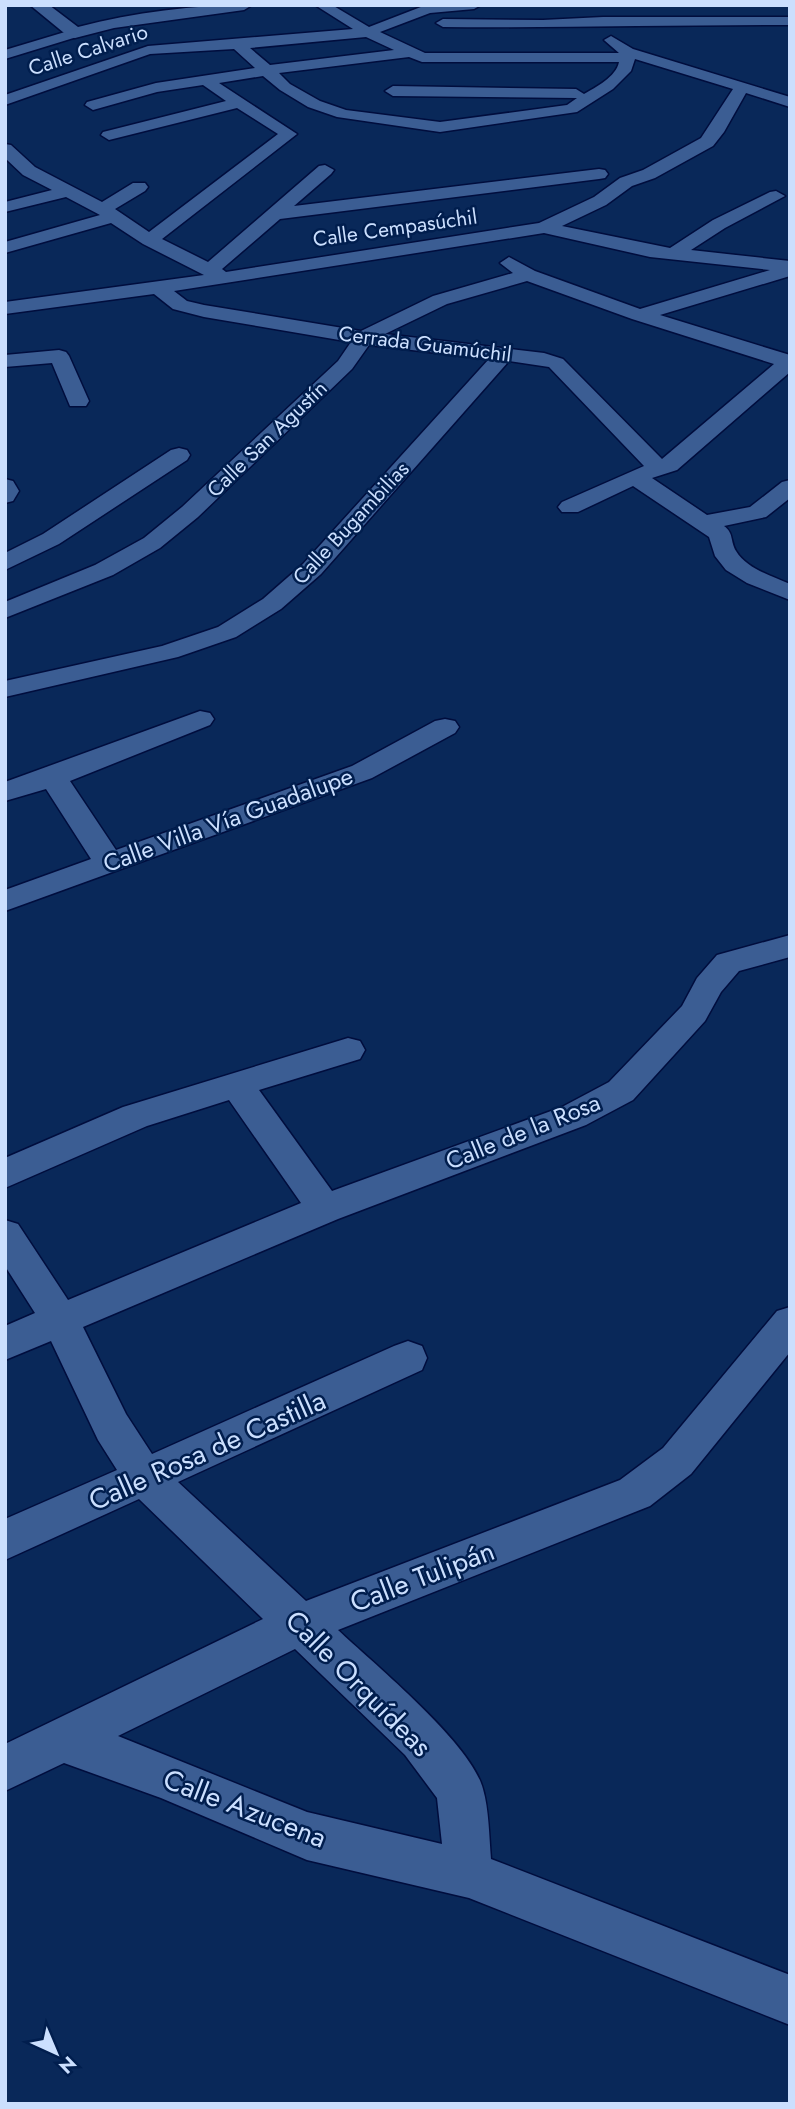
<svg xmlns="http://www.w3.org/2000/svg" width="795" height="2109" font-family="Jost,sans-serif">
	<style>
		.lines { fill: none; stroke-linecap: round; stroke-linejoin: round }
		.street-casing { stroke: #000d3d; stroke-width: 3 }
		.secondary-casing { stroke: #000d3d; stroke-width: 3 }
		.street { fill: #3b5d93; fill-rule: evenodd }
		.secondary { fill: #3b5d93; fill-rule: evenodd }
		.labels { text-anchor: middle; stroke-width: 5; stroke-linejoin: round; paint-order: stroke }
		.far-street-label { font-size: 21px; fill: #cbdffe; stroke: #011e4e }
		.street-label { font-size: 24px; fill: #cbdffe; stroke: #011e4e }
		.near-street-label { font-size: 28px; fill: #cbdffe; stroke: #011e4e }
	</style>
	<rect width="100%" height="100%" fill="#092859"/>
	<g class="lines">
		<defs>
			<g id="street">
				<path d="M 315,5 L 332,5 L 369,27 L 426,5 L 481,5 L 474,9 L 430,13 L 380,32 L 425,53 L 619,53 L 604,40 L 611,36 L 633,49 L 790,97 L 790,107 L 746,93 L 724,132 L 713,146 L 655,178 L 632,186 L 606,205 L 562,226 L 670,248 L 713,220 L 770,192 L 776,191 L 785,196 L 725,228 L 691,250 L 790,261 L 790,276 L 660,315 L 790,355 L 790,372 L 677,470 L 652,478 L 707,515 L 750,507 L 782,482 L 790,480 L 790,498 L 766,517 L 724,526 C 734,533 730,541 736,551 C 747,569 772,576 790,584 L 790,600 L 747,583 L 726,570 L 715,556 L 709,537 L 633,486 L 578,512 L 562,512 L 558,507 L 562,502 L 644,466 L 549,367 L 509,361 L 321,574 L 281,609 L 236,637 L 178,657 L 5,697 L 5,681 L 162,646 L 218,627 L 263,599 L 303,564 L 489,359 L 369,345 L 352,369 L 198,517 L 160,548 L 113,575 L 5,618 L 5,602 L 95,565 L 144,538 L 182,507 L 338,361 L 351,342 L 204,317 L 173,309 L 154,294 L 5,314 L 5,302 L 204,275 L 143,244 L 111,223 L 5,253 L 5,242 L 100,215 L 66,197 L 5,212 L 5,202 L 52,190 L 23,175 L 5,158 L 5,144 L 11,145 L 35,167 L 102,202 L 133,183 L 145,183 L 148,187 L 145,191 L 115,209 L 149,232 L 278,134 L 237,108 L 109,140 L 101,135 L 103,132 L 226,101 L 203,85 L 157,92 L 93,110 L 85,105 L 87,102 L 156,83 L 255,68 L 234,49 L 150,54 L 5,105 L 5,95 L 148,46 L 353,29 ZM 366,37 L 394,50 L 270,65 L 250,48 ZM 409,57 L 422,62 L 619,62 C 616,77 596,87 584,94 L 576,89 L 393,86 L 385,91 L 393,96 L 577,98 L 567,105 L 440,122 L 346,110 L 320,101 L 290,84 L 279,73 ZM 635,59 L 733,89 L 701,138 L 643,170 L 620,178 L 594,197 L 539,223 L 226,272 L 222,269 L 280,219 L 599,179 L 605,178 L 608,174 L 605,170 L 599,169 L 294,206 L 331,174 L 334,170 L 325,165 L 319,166 L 208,262 L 162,239 L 297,134 L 219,83 L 263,76 L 280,90 L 308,107 L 337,117 L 440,132 L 577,112 L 613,89 L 631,71 ZM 544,233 L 650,257 L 770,270 L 640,309 L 535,271 L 509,257 L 500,263 L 513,273 L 433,296 L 361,331 L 204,305 L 187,301 L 174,291 ZM 527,281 L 632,319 L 774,364 L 662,459 L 563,359 L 544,353 L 385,334 L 447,304 Z"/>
				<path d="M 603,17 L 790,17 L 790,25 C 674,25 559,28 443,27 L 436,23 L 443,19 L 543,20 Z"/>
				<path d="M 75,29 L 82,33 L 80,36 L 5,59 L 5,50 Z"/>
				<path d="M 59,350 L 66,352 L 69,356 L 89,401 L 86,406 L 70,406 L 52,363 L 5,367 L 5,355 Z"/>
				<path d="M 179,448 L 187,450 L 190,455 L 187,460 L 59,544 L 5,570 L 5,553 L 43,534 L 171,450 Z"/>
				<path d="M 5,479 L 13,481 L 19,491 L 13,501 L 5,503 Z"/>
				<path d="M 200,711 L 210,713 L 214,719 L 210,725 L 70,781 L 116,850 L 352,766 L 435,721 L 445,719 L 455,721 L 459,727 L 455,733 L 372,778 L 5,911 L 5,890 L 91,859 L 46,789 L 5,801 L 5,782 Z"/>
				<path d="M 790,935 L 790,957 L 739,971 L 721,992 L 705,1021 L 633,1100 L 586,1125 L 338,1219 L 83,1327 L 126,1414 L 152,1454 L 394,1346 L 408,1341 L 422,1346 L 427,1358 L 422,1370 L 178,1482 L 306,1601 L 620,1480 L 663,1448 L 777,1311 L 790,1307 L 790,1352 L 691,1474 L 650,1506 L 338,1630 C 374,1664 471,1743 483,1789 C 489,1810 489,1836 491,1859 L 790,1975 L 790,2025 L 469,1898 L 307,1860 L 161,1798 L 64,1763 L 5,1791 L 5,1744 L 263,1619 L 139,1499 L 5,1560 L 5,1519 L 117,1470 L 98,1440 L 51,1341 L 5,1360 L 5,1326 L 35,1313 L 5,1266 L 5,1220 L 18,1224 L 68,1300 L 301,1203 L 229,1100 L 147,1126 L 5,1188 L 5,1158 L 123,1107 L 348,1038 L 360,1041 L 365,1050 L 360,1059 L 259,1090 L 332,1191 L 562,1107 L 609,1082 L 682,1006 L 697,978 L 717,955 ZM 295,1649 L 405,1755 L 437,1798 L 442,1844 L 307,1812 L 118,1736 Z"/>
			</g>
			<path id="secondary" d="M 30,5 L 49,5 L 78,27 C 135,12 193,5 252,5 L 244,10 L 114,28 L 75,38 L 69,37 Z"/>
		</defs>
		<!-- street casing -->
		<use href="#street" class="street-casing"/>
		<!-- secondary casing -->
		<use href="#secondary" class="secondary-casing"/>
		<!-- street -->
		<use href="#street" class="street"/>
		<!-- secondary -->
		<use href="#secondary" class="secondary"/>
	</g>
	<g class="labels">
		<!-- far-street labels -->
		<g class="far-street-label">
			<text transform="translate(88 50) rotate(-18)" y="7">Calle Calvario</text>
			<text transform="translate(395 228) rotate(-8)" y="7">Calle Cempasúchil</text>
			<text transform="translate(425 344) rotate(7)" y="7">Cerrada Guamúchil</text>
			<text transform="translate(267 439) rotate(-44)" y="7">Calle San Agustín</text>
			<text transform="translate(351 523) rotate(-47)" y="7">Calle Bugambilias</text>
		</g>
		<!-- street labels -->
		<g class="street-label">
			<text transform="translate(228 820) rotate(-20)" y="8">Calle Villa Vía Guadalupe</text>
			<text transform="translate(523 1132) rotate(-22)" y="8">Calle de la Rosa</text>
		</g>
		<!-- near-street labels -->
		<g class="near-street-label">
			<text transform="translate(207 1450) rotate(-24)" y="10">Calle Rosa de Castilla</text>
			<text transform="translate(422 1576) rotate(-21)" y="10">Calle Tulipán</text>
			<text transform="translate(359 1683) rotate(45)" y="10">Calle Orquídeas</text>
			<text transform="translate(245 1808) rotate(21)" y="10">Calle Azucena</text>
		</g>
	</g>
	<!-- border -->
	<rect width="795" height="2109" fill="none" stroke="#cbdffe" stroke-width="14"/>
	<!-- north arrow -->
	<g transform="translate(56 2053) rotate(136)" stroke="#011e4e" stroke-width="5" paint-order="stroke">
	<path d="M0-5L12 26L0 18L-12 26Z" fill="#cbdffe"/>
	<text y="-10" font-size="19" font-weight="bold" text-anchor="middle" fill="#cbdffe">N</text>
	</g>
</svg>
